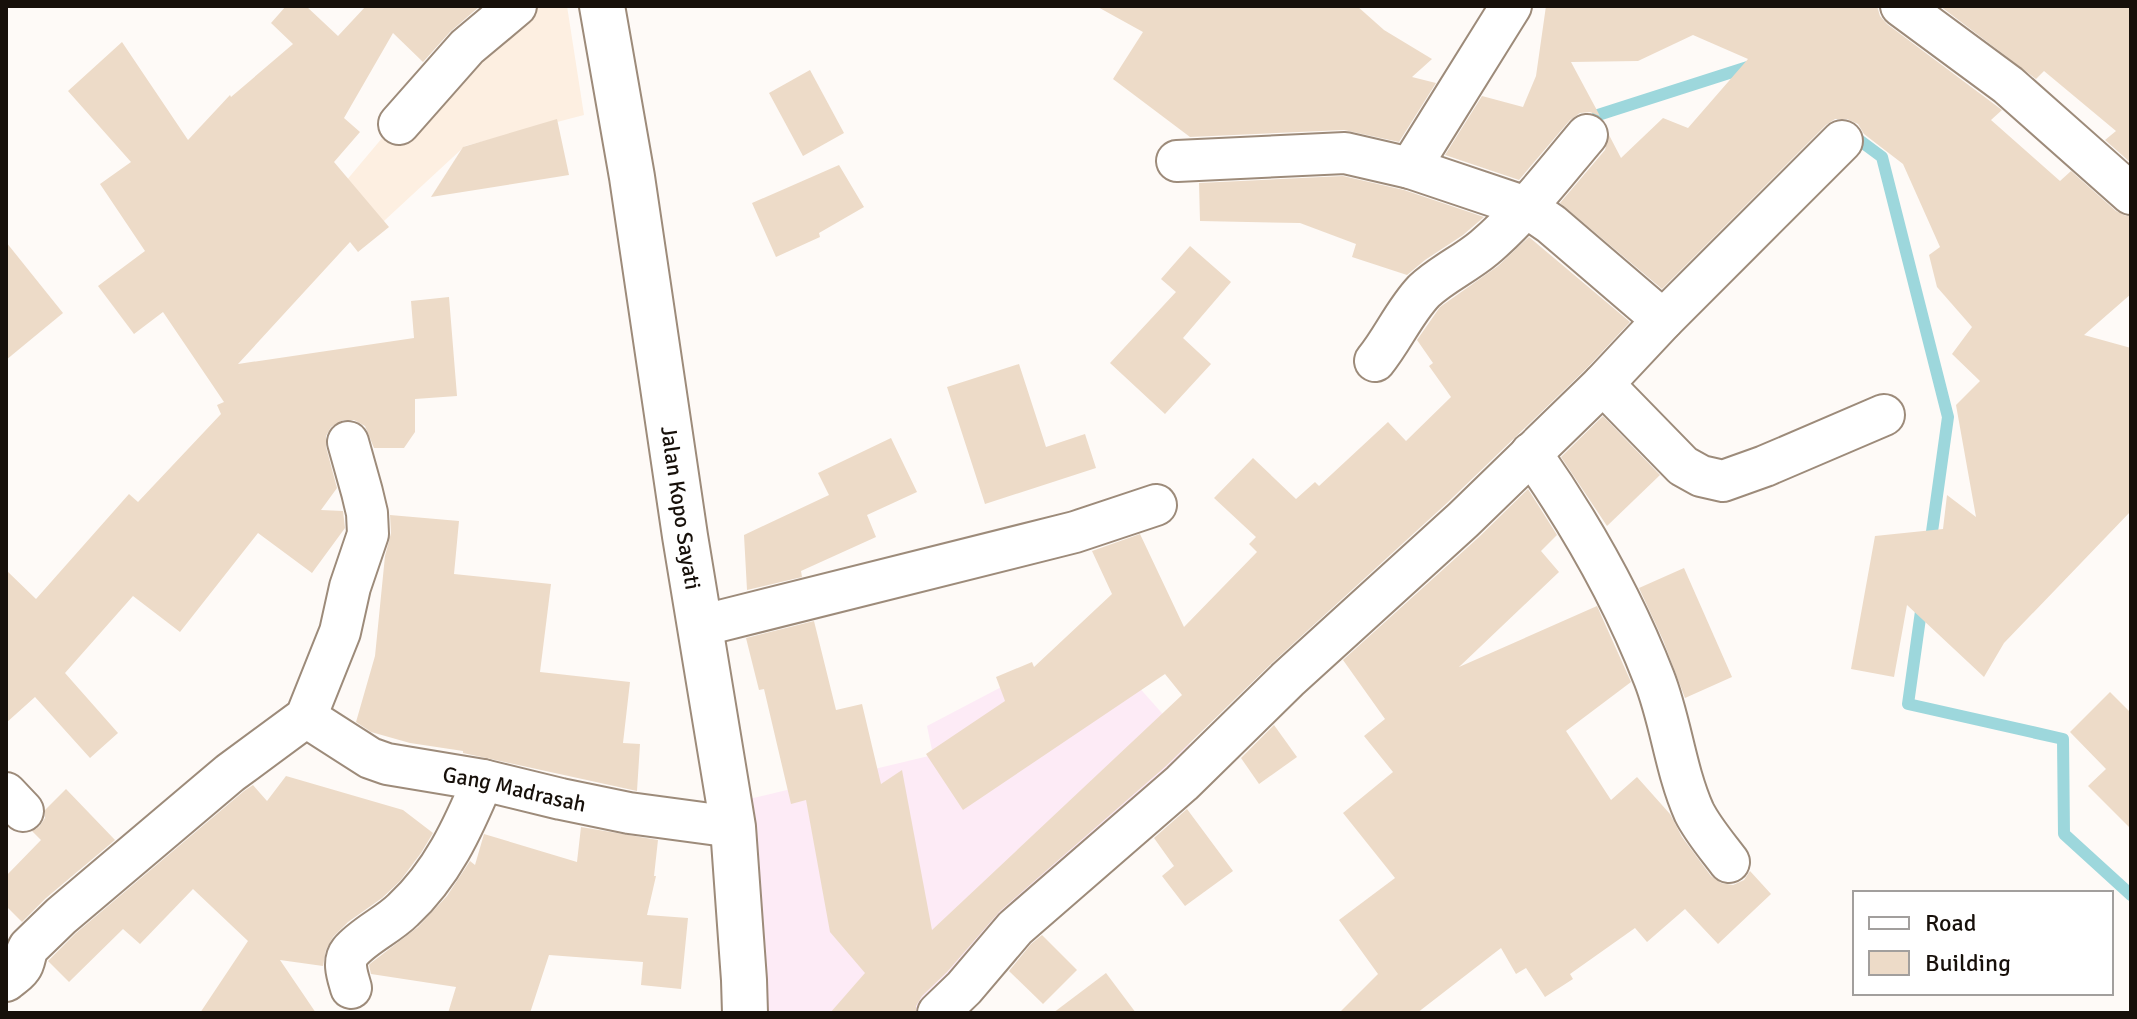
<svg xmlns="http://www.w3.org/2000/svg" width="2137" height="1019" font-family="Signika,sans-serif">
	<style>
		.industrial { fill: #fdefe1 }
		.education { fill: #fdebf6 }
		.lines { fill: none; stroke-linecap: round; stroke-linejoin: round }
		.stream { stroke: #9dd7dc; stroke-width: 12 }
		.building { fill: #eddbc8 }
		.minor-casing { stroke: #9d8b7a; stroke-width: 44 }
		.primary-casing { stroke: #9d8b7a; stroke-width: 48 }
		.minor { stroke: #fff; stroke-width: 40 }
		.primary { stroke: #fff; stroke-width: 44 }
		.labels { text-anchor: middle; stroke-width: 7; stroke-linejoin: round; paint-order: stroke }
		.street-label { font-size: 22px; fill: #17100a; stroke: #fff }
	</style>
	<rect width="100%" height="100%" fill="#fefaf7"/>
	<!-- industrial -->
	<path class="industrial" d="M 493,6 L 567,6 L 584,115 L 465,146 L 358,245 L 330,200 Z"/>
	<!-- education -->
	<path class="education" d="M 1095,638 L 1201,757 L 913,1013 L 765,1013 L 749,799 L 933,755 L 927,726 Z"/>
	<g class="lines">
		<!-- stream -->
		<g class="stream">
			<path d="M 1598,115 L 1754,65"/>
			<path d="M 1851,134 L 1882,157 L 1948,417 L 1930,546"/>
			<path d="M 1922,604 L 1908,704 L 2063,739 L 2064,834 L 2131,895"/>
		</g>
	</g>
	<!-- building -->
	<g class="building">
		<path d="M 286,6 L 306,6 L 338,36 L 366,6 L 480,6 L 450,32 L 423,62 L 393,33 L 344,118 L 360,132 L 334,162 L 389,227 L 358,252 L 350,242 L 238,364 L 414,338 L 411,301 L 449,297 L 457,396 L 415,399 L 415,432 L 404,448 L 374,448 L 365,426 L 354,420 L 343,420 L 331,427 L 326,436 L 326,447 L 337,488 L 321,510 L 343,511 L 345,528 L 312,573 L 258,533 L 180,632 L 133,596 L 65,673 L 118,733 L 90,758 L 35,697 L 6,723 L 6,570 L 36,599 L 129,494 L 138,502 L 221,414 L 217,405 L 224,402 L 163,312 L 134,334 L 98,286 L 145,251 L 100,184 L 131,162 L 68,91 L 122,42 L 188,140 L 230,95 L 231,97 L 293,44 L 271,23 Z"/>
		<path d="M 1096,6 L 1357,6 L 1384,30 L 1432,59 L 1412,77 L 1436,83 L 1399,142 L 1344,130 L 1190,137 L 1113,79 L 1143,32 Z"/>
		<path d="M 1546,6 L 1877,6 L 1880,16 L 1887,24 L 2002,110 L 1991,120 L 2060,181 L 2071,171 L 2116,211 L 2126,216 L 2131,216 L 2131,294 L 2084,335 L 2131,348 L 2131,511 L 2004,643 L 1984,677 L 1907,605 L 1894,677 L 1851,669 L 1875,536 L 1943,529 L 1947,495 L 1976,517 L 1956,405 L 1980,381 L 1952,354 L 1972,327 L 1937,287 L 1929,255 L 1940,247 L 1903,164 L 1864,134 L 1858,124 L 1847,119 L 1835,119 L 1826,125 L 1662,289 L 1560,203 L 1605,150 L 1609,135 L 1621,158 L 1663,118 L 1688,128 L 1748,59 L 1693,35 L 1638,61 L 1571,62 L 1600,116 L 1590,112 L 1580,113 L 1570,120 L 1519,180 L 1445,155 L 1482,96 L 1523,107 L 1536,76 Z"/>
		<path d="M 1940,6 L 2131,6 L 2131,163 L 2105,140 L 2116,131 L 2044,71 L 2036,79 Z"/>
		<path d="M 810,70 L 844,133 L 803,156 L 769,93 Z"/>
		<path d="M 557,119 L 569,175 L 431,197 L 463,147 Z"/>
		<path d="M 839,165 L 864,207 L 819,233 L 820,237 L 776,257 L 752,203 Z"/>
		<path d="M 1343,176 L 1404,190 L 1484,217 L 1463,235 L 1425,260 L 1407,275 L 1352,257 L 1356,244 L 1300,223 L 1200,221 L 1199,183 Z"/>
		<path d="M 1529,237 L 1630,322 L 1587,368 L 1447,503 L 1272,663 L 1166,766 L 1000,911 L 947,972 L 922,996 L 916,1006 L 916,1013 L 830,1013 L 865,973 L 830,932 L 806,800 L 791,804 L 764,689 L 759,690 L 746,638 L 814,621 L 836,710 L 862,704 L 881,784 L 902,770 L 932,930 L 1182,695 L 1165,674 L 963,810 L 926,754 L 1005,701 L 996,677 L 1032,662 L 1034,667 L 1112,594 L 1092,551 L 1140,534 L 1184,627 L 1257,552 L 1249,544 L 1256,537 L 1214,498 L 1253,458 L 1296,499 L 1315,482 L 1319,486 L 1388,422 L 1406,441 L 1451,397 L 1429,366 L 1433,363 L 1417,340 L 1440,307 L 1498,266 Z"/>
		<path d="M 6,242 L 63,313 L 6,360 Z"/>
		<path d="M 1190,246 L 1231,282 L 1183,338 L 1211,364 L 1165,414 L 1110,363 L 1176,292 L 1161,279 Z"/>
		<path d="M 1019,364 L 1046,447 L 1085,434 L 1096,468 L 985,504 L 947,387 Z"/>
		<path d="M 1603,416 L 1660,475 L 1607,526 L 1561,457 Z"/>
		<path d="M 891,438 L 917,492 L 867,515 L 876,537 L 801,571 L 802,577 L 747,590 L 744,535 L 829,495 L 818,473 Z"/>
		<path d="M 1528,489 L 1557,535 L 1541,551 L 1559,572 L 1459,667 L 1597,606 L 1631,682 L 1566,731 L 1611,800 L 1637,777 L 1670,814 L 1682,837 L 1711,876 L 1721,883 L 1733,885 L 1744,880 L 1750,871 L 1771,894 L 1718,944 L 1685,909 L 1647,942 L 1635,928 L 1570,974 L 1573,979 L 1545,997 L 1526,968 L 1516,974 L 1501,948 L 1417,1013 L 1339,1013 L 1378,974 L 1339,920 L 1395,878 L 1343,813 L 1393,772 L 1364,736 L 1385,719 L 1343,660 L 1479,537 Z"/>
		<path d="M 390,515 L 459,521 L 454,574 L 551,584 L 540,672 L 630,682 L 623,743 L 640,744 L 637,791 L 463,753 L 463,751 L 410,743 L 371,732 L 356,722 L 375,656 L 385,556 L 391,533 Z"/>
		<path d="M 1684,568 L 1732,677 L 1685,698 L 1663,640 L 1639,588 Z"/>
		<path d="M 2110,692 L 2131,713 L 2131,829 L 2088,786 L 2106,769 L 2070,732 Z"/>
		<path d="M 1274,725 L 1297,757 L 1259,784 L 1241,758 Z"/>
		<path d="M 286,776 L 403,810 L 433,833 L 421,853 L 400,881 L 382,898 L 348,922 L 333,937 L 326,950 L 323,966 L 280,960 L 316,1013 L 200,1013 L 248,941 L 193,889 L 140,944 L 123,929 L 69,982 L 48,961 L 76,933 L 244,791 L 253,785 L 267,801 Z"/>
		<path d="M 66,789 L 115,840 L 46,898 L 22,922 L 6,906 L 6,876 L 41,840 L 32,831 L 39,827 L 45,818 L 45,810 Z"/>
		<path d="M 1187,809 L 1233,871 L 1185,906 L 1162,876 L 1174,866 L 1154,838 Z"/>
		<path d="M 581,827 L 658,840 L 654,876 L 656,876 L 647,915 L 688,918 L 681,989 L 641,985 L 643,962 L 549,955 L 530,1013 L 448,1013 L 456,987 L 371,974 L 369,965 L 371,963 L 418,927 L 447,896 L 470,861 L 475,865 L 484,834 L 577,862 Z"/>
		<path d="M 1042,935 L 1077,970 L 1043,1004 L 1009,971 L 1031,944 Z"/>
		<path d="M 1106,973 L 1136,1013 L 1053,1013 Z"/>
	</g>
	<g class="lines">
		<defs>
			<g id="minor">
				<path d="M 1901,6 L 2008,85 L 2131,194"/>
				<path d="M 399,124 L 467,47 L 516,6"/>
				<path d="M 1842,141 L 1663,320 L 1603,384 L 1683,466 L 1701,476 L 1723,481 L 1765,466 L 1884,415"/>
				<path d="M 1177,161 L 1345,153 L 1410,168 L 1526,207 L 1551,224 L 1663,320"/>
				<path d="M 1410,168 L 1511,6"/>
				<path d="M 1375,361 C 1393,339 1404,312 1424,291 C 1442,274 1465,264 1484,248 C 1523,215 1554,174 1587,135"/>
				<path d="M 1531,453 C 1580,523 1623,598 1654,678 C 1671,721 1675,769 1694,812 C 1703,830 1717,846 1729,862"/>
				<path d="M 700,626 L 1075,532 L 1156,505"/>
				<path id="s1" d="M 306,717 L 370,758 L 387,764 L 483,780 L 561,799 L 629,813 L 733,827"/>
				<path d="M 6,793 L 23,811"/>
				<path d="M 6,981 C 12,976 20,971 23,964 C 26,957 25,953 29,947 L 61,916 L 230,773 L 306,717 L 340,632 L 350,587 L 368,534 L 367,513 L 362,492 L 348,442"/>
				<path d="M 351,988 C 348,977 342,962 350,952 C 363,936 388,925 403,910 C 442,874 463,828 483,780"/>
				<path d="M 938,1013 L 964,988 L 1015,928 L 1182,783 L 1288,679 L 1463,520 L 1603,384"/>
			</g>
			<g id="primary">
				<path id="s2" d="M 602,6 L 632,177 L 685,536 L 733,827 L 744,980 L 745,1013"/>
			</g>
		</defs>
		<!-- minor casing -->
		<use href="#minor" class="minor-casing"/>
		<!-- primary casing -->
		<use href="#primary" class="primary-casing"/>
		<!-- minor -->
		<use href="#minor" class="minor"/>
		<!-- primary -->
		<use href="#primary" class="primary"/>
	</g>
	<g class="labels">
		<!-- street labels -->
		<g class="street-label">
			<text dy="8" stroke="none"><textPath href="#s2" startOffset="508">Jalan Kopo Sayati</textPath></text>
			<text dy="8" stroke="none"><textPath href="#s1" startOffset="224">Gang Madrasah</textPath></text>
		</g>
	</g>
	<!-- border -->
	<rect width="2137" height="1019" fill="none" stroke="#17100a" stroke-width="16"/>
	<!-- legend -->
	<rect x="1853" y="891" width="260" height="104" fill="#ffffff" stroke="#a29f9d" stroke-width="2"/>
	<rect x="1869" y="917" width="40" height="12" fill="#ffffff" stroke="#a29f9d" stroke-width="2"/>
	<text x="1925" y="931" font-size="24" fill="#17100a">Road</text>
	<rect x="1869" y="951" width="40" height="24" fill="#eddbc8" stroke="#a29f9d" stroke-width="2"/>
	<text x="1925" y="971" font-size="24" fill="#17100a">Building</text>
</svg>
